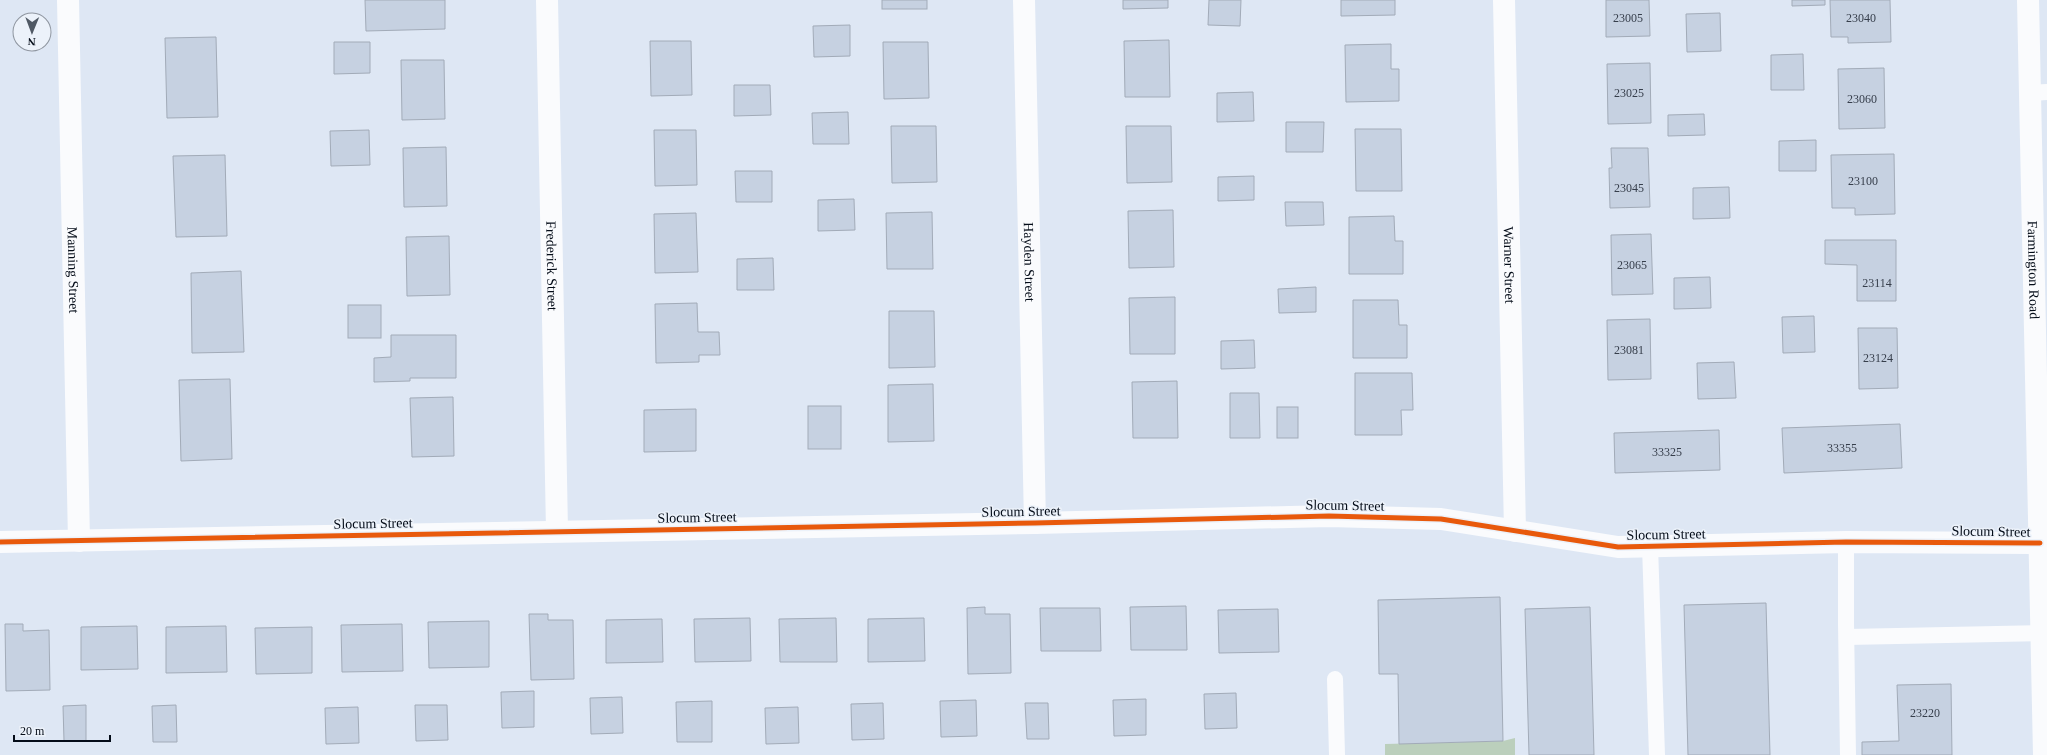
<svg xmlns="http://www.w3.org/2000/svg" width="2047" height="755" font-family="Georgia,serif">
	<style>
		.green { fill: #bbcfbc }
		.building { fill: #c6d1e1; stroke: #a2abb8 }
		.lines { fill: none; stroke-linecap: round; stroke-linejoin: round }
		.lane { stroke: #fafbfd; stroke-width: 16 }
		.street { stroke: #fafbfd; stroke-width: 22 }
		.secondary { stroke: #fafbfd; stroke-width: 22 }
		.cycleway-casing { stroke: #ecf2fa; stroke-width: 8 }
		.cycleway { stroke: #e8590c; stroke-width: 5 }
		.labels { text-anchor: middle; stroke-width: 3; stroke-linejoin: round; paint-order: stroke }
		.number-label { font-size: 12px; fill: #363e4b }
		.street-label { font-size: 14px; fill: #040c18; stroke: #ecf2fa }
	</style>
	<rect width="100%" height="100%" fill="#dee7f4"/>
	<!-- green -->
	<path class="green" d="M 1515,738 L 1515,755 L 1385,755 L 1385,744 L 1503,741 Z"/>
	<!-- building -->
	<g class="building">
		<path d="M 365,0 L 445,0 L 445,29 L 366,31 Z"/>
		<rect x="882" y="0" width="45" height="9"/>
		<path d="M 1123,0 L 1168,0 L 1168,8 L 1123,9 Z"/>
		<path d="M 1209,0 L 1241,0 L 1240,26 L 1208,25 Z"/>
		<path d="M 1341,0 L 1395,0 L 1395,15 L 1341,16 Z"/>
		<path d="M 1606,0 L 1649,0 L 1650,36 L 1606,37 Z"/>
		<path d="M 1792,0 L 1825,0 L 1825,5 L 1792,6 Z"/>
		<path d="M 1830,0 L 1890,0 L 1891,42 L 1848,43 L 1848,37 L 1831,37 Z"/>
		<path d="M 1720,13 L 1721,51 L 1687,52 L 1686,14 Z"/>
		<path d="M 850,25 L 850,56 L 814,57 L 813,26 Z"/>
		<path d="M 216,37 L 218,117 L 167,118 L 165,38 Z"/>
		<path d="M 1169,40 L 1170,97 L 1125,97 L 1124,41 Z"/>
		<path d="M 650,41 L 691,41 L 692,95 L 651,96 Z"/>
		<path d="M 334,42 L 370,42 L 370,73 L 334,74 Z"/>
		<path d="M 883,42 L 928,42 L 929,98 L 884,99 Z"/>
		<path d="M 1391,44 L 1391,69 L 1399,69 L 1399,101 L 1346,102 L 1345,45 Z"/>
		<path d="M 1803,54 L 1804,90 L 1771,90 L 1771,55 Z"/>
		<path d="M 401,60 L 444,60 L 445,119 L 402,120 Z"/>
		<path d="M 1650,63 L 1651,123 L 1608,124 L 1607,64 Z"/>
		<path d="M 1884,68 L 1885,128 L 1839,129 L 1838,69 Z"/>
		<path d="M 734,85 L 770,85 L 771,115 L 734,116 Z"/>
		<path d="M 1253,92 L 1254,121 L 1217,122 L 1217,93 Z"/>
		<path d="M 848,112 L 849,144 L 813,144 L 812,113 Z"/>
		<path d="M 1704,114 L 1705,135 L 1668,136 L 1668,115 Z"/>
		<path d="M 1286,122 L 1324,122 L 1323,152 L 1286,152 Z"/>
		<path d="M 891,126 L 936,126 L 937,182 L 892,183 Z"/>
		<path d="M 1126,126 L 1171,126 L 1172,182 L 1127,183 Z"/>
		<path d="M 1355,129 L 1401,129 L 1402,191 L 1356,191 Z"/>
		<path d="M 369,130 L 370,165 L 331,166 L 330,131 Z"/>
		<path d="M 654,130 L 696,130 L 697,185 L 655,186 Z"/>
		<path d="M 1816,140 L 1816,171 L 1779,171 L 1779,141 Z"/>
		<path d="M 446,147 L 447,206 L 404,207 L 403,148 Z"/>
		<path d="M 1611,148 L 1648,148 L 1650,207 L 1610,208 L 1609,168 L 1612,168 Z"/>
		<path d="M 1894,154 L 1895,214 L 1855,215 L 1855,208 L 1832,208 L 1831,155 Z"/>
		<path d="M 225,155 L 227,236 L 176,237 L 173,156 Z"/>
		<path d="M 735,171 L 772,171 L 772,202 L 736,202 Z"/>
		<path d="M 1254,176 L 1254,200 L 1218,201 L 1218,177 Z"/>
		<path d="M 1729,187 L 1730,218 L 1693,219 L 1693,188 Z"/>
		<path d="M 854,199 L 855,230 L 818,231 L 818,200 Z"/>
		<path d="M 1285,202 L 1323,202 L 1324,225 L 1286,226 Z"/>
		<path d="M 1173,210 L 1174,267 L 1129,268 L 1128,211 Z"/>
		<path d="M 932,212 L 933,269 L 887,269 L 886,213 Z"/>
		<path d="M 696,213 L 698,272 L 655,273 L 654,214 Z"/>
		<path d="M 1394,216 L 1395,241 L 1403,241 L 1403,274 L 1349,274 L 1349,217 Z"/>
		<path d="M 1651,234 L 1653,294 L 1612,295 L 1611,235 Z"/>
		<path d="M 449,236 L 450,295 L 407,296 L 406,237 Z"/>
		<path d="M 1825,240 L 1896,240 L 1896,301 L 1857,301 L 1857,265 L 1825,264 Z"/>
		<path d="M 773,258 L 774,290 L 737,290 L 737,259 Z"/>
		<path d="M 241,271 L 244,352 L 192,353 L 191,273 Z"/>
		<path d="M 1710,277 L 1711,308 L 1674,309 L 1674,278 Z"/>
		<path d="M 1316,287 L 1316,312 L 1279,313 L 1278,289 Z"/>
		<path d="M 1175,297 L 1175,354 L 1130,354 L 1129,298 Z"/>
		<path d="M 1353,300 L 1398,300 L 1399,325 L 1407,325 L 1407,358 L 1353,358 Z"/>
		<path d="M 697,303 L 698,332 L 719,332 L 720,355 L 699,355 L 699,362 L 656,363 L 655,304 Z"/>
		<rect x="348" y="305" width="33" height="33"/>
		<path d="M 889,311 L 934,311 L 935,367 L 889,368 Z"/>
		<path d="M 1814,316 L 1815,352 L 1783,353 L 1782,317 Z"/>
		<path d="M 1650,319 L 1651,379 L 1608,380 L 1607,320 Z"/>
		<path d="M 1858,328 L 1897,328 L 1898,388 L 1859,389 Z"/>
		<path d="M 391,335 L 456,335 L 456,378 L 410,378 L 410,381 L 374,382 L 374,358 L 391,357 Z"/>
		<path d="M 1254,340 L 1255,368 L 1221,369 L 1221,341 Z"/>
		<path d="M 1734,362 L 1736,398 L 1698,399 L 1697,363 Z"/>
		<path d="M 1355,373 L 1412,373 L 1413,410 L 1401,410 L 1402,435 L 1355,435 Z"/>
		<path d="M 230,379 L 232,459 L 181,461 L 179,380 Z"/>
		<path d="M 1177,381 L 1178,438 L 1133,438 L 1132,382 Z"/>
		<path d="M 933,384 L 934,441 L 888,442 L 888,385 Z"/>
		<path d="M 1230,393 L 1259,393 L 1260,438 L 1230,438 Z"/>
		<path d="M 453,397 L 454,456 L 412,457 L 410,398 Z"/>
		<rect x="808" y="406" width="33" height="43"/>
		<rect x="1277" y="407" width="21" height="31"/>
		<path d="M 696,409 L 696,451 L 644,452 L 644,410 Z"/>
		<path d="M 1900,424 L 1902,468 L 1784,473 L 1782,428 Z"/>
		<path d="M 1719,430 L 1720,470 L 1615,473 L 1614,433 Z"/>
		<path d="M 1500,597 L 1503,741 L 1399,744 L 1398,674 L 1379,674 L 1378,600 Z"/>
		<path d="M 1766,603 L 1770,755 L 1688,755 L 1684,605 Z"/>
		<path d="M 1186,606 L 1187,650 L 1131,650 L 1130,607 Z"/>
		<path d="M 985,607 L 985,614 L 1010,614 L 1011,673 L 968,674 L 967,608 Z"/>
		<path d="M 1590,607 L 1594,755 L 1529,755 L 1525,609 Z"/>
		<path d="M 1040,608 L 1100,608 L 1101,651 L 1041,651 Z"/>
		<path d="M 1278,609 L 1279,652 L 1219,653 L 1218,610 Z"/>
		<path d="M 529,614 L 548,614 L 548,620 L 573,620 L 574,679 L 531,680 Z"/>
		<path d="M 750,618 L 751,661 L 695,662 L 694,619 Z"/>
		<path d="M 836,618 L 837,662 L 780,662 L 779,619 Z"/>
		<path d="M 924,618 L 925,661 L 868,662 L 868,619 Z"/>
		<path d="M 662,619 L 663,662 L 606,663 L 606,620 Z"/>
		<path d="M 489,621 L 489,667 L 429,668 L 428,622 Z"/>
		<path d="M 5,624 L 23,624 L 23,631 L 49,630 L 50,690 L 6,691 Z"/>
		<path d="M 402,624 L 403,671 L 342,672 L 341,625 Z"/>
		<path d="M 137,626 L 138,669 L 81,670 L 81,627 Z"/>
		<path d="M 226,626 L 227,672 L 166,673 L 166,627 Z"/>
		<path d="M 312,627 L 312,673 L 256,674 L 255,628 Z"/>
		<path d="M 1951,684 L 1952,755 L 1862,755 L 1862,742 L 1899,741 L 1897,685 Z"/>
		<path d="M 534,691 L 534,727 L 502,728 L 501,692 Z"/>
		<path d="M 1236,693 L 1237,728 L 1205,729 L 1204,694 Z"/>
		<path d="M 622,697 L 623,733 L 591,734 L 590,698 Z"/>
		<path d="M 1146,699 L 1146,735 L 1114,736 L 1113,700 Z"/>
		<path d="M 976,700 L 977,736 L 941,737 L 940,701 Z"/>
		<path d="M 712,701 L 712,742 L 677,742 L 676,702 Z"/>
		<path d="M 883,703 L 884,739 L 852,740 L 851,704 Z"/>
		<path d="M 1025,703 L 1048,703 L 1049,739 L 1027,739 Z"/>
		<path d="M 86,705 L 86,741 L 64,741 L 63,706 Z"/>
		<path d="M 176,705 L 177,742 L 153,742 L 152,706 Z"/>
		<path d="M 415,705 L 447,705 L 448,740 L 416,741 Z"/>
		<path d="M 358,707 L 359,743 L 326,744 L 325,708 Z"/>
		<path d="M 798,707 L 799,743 L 766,744 L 765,708 Z"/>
	</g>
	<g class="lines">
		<!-- lane -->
		<g class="lane">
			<path d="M 2030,93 L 2047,92"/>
			<path d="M 1846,542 L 1846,623 L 1848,755"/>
			<path d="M 1650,546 L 1657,755"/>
			<path d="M 1847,637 L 2042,633"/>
			<path d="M 1335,679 L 1337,755"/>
		</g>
		<!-- street -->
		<g class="street">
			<path id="s1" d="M 68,0 L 79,541"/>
			<path id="s2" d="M 547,0 L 557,531"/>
			<path id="s3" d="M 1024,0 L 1035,523"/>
			<path id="s4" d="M 1504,0 L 1515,531"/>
			<path d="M 0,542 L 1035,523 L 1329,516 L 1441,519 L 1618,547 L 1846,542 L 2040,543"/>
		</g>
		<!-- secondary -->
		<path class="secondary" id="s5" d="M 2028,0 L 2044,755"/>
		<defs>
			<path id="cycleway" d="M 0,542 L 1035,523 L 1329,516 L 1441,519 L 1618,547 L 1846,542 L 2040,543"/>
		</defs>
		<!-- cycleway casing -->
		<use href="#cycleway" class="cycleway-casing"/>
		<!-- cycleway -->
		<use href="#cycleway" class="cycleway"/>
	</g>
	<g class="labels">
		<!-- number labels -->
		<g class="number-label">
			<text x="1628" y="22">23005</text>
			<text x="1861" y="22">23040</text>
			<text x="1629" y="97">23025</text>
			<text x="1862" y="103">23060</text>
			<text x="1863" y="185">23100</text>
			<text x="1629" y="192">23045</text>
			<text x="1632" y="269">23065</text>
			<text x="1877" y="287">23114</text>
			<text x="1629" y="354">23081</text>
			<text x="1878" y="362">23124</text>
			<text x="1842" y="452">33355</text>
			<text x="1667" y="456">33325</text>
			<text x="1925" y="717">23220</text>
		</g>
		<!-- street labels -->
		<g class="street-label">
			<text dy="5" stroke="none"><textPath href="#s3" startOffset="262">Hayden Street</textPath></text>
			<text dy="5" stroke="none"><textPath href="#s4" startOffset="265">Warner Street</textPath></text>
			<text dy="5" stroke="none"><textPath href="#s2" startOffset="266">Frederick Street</textPath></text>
			<text dy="5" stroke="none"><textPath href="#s1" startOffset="270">Manning Street</textPath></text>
			<text dy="5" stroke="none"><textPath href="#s5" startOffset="270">Farmington Road</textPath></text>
			<text transform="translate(1345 505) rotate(1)" y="5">Slocum Street</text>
			<text transform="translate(1021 511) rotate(-1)" y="5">Slocum Street</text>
			<text transform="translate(697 517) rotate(-1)" y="5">Slocum Street</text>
			<text transform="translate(373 523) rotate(-1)" y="5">Slocum Street</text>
			<text transform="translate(1991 531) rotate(1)" y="5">Slocum Street</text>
			<text transform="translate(1666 534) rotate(-1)" y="5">Slocum Street</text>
		</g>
	</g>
	<!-- north arrow -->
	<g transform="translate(32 32) rotate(181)"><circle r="19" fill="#ecf2fa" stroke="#8f96a0"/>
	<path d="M0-3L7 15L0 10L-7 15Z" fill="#505965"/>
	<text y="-6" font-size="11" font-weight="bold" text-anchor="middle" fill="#040c18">N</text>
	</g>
	<!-- scale -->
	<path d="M14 735v6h96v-6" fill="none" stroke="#040c18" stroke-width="2"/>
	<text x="20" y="735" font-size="12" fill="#040c18" stroke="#ecf2fa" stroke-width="3" paint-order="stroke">20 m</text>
</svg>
